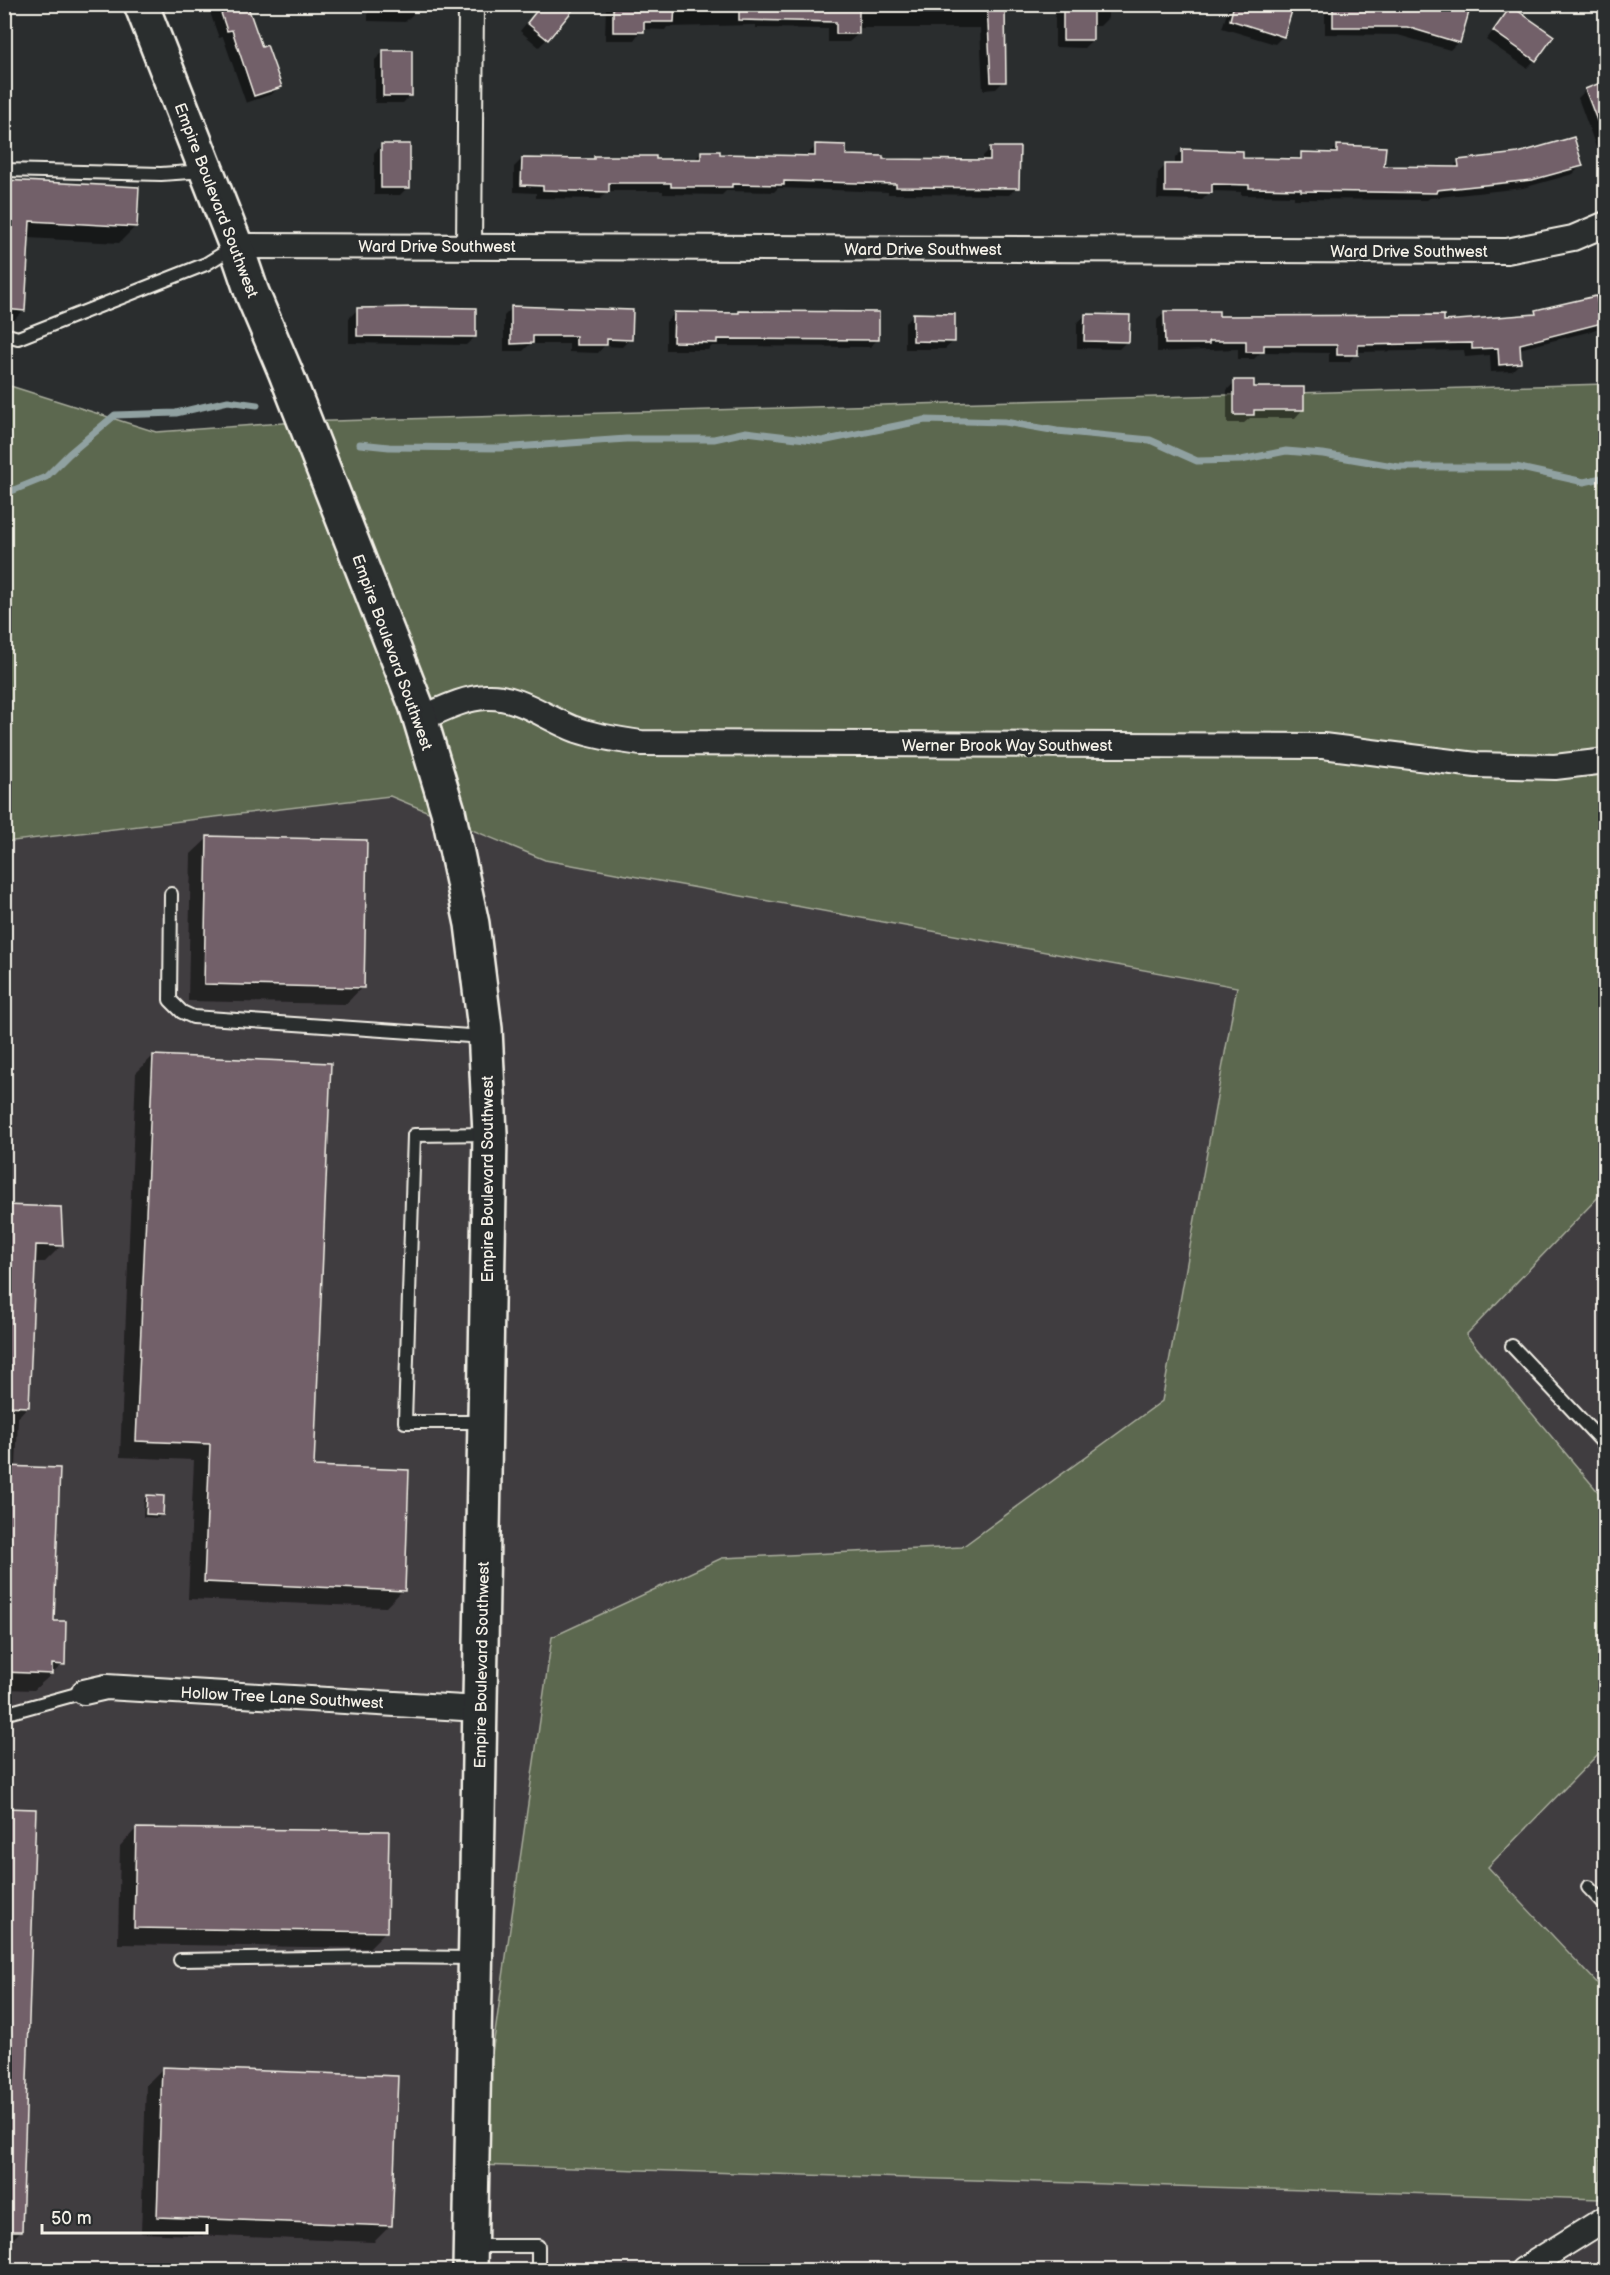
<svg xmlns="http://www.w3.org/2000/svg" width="1610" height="2275" font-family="'Balsamiq Sans',sans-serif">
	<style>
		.built { fill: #403c40 }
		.green { fill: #5c674f; stroke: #a8ac9c; stroke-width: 1.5 }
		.shadow { fill: #0007 }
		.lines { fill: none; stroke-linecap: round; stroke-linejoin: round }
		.stream { stroke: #90a1a1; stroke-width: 7 }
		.building { fill: #726069; stroke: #f4f1e8; stroke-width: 1.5 }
		.lane-casing { stroke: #f4f1e8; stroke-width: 16 }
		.street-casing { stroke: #f4f1e8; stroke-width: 28 }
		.secondary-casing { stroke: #f4f1e8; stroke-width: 38 }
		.lane { stroke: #2a2d2e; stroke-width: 12 }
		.street { stroke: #2a2d2e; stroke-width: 24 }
		.secondary { stroke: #2a2d2e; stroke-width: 33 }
		.labels { text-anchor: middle; stroke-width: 6; stroke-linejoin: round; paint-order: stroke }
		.street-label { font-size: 16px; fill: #f4f1e8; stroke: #2a2d2e }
	</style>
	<rect width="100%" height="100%" fill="#2a2d2e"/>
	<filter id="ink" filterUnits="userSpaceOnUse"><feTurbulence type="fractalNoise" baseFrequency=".0167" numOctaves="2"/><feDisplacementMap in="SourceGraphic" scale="12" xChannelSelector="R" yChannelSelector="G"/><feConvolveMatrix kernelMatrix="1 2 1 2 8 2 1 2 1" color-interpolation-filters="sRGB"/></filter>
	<g filter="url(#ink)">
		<!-- built -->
		<path class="built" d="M 390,796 L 545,860 L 1237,986 L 1162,1401 L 962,1547 L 722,1558 L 1602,1988 L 1488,1867 L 1603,1749 L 1605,1500 L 1466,1335 L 1605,1190 L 1605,2270 L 5,2270 L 4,842 Z"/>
		<!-- green -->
		<path class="green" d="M 4,384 L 156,432 L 298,422 L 1605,384 L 1605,1190 L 1466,1335 L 1605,1500 L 1603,1749 L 1488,1867 L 1602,1988 L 1600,2199 L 476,2165 L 552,1637 L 722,1558 L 962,1547 L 1162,1401 L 1237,987 L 545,860 L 390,796 L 5,842 Z"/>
		<!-- shadow -->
		<g class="shadow">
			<path d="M 207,4 L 245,4 L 261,49 L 280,86 L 272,94 L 246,103 L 223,37 L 219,38 Z"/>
			<path d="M 368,4 L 413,4 L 413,14 L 405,22 L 368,21 Z"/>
			<path d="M 542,4 L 547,39 L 539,47 L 520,31 Z"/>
			<path d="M 606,4 L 1004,4 L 1004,81 L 996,89 L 983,90 L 980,28 L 858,28 L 858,34 L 849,42 L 828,42 L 828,29 L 756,28 L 756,25 L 667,27 L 665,30 L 642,29 L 634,40 L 605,40 Z"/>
			<path d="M 1059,4 L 1108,4 L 1108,18 L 1100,26 L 1092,26 L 1092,40 L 1084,48 L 1055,47 L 1055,8 Z"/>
			<path d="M 1230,4 L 1286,4 L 1283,36 L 1275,44 L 1222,28 Z"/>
			<path d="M 1329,4 L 1438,4 L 1458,42 L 1450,50 L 1398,35 L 1325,34 L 1325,8 Z"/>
			<path d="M 1511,8 L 1535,60 L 1527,68 L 1486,40 Z"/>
			<path d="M 383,52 L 411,95 L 403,103 L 375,103 L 375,60 Z"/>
			<path d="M 1606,82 L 1606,143 L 1596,147 L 1578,98 L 1586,90 Z"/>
			<path d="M 382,145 L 408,187 L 400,195 L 374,195 L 374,153 Z"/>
			<path d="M 816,146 L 844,157 L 881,161 L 983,162 L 983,156 L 991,148 L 1017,187 L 1009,195 L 888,194 L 888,192 L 778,188 L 774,192 L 726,191 L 722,195 L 663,194 L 663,191 L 608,191 L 600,199 L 536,198 L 536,193 L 514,192 L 514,167 L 522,159 L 591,161 L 595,157 L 694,160 L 702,152 L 719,156 L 808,157 L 808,154 Z"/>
			<path d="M 1337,147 L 1382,167 L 1452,168 L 1459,161 L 1581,166 L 1573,174 L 1523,188 L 1430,198 L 1427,200 L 1294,199 L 1294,196 L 1241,195 L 1241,192 L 1211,191 L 1202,200 L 1157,199 L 1158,173 L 1166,165 L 1175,165 L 1175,158 L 1183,150 L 1241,160 L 1295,161 L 1302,154 L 1330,154 Z"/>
			<path d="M 4,182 L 136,226 L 119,243 L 28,238 L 24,310 L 7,327 L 4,327 Z"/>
			<path d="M 1606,292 L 1606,325 L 1588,332 L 1519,349 L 1520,363 L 1512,371 L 1491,372 L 1490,355 L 1465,357 L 1464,350 L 1357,352 L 1349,362 L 1329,362 L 1329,353 L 1261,352 L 1254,359 L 1238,359 L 1238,349 L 1157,352 L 1157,320 L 1165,312 L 1218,317 L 1442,322 L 1532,316 L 1536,312 L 1590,299 Z"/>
			<path d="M 512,308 L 630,339 L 622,347 L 604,346 L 598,353 L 569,352 L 569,344 L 530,344 L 523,351 L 504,351 L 504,316 Z"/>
			<path d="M 357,310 L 475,337 L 466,345 L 349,343 L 349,318 Z"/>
			<path d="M 674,314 L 878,339 L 870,347 L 712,346 L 708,350 L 666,350 L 666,322 Z"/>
			<path d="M 913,315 L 954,341 L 945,349 L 905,349 L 905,323 Z"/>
			<path d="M 1086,315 L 1127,341 L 1119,349 L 1077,348 L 1077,323 Z"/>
			<path d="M 1235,382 L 1303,409 L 1295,418 L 1250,418 L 1244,423 L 1227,423 L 1227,390 Z"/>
			<path d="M 208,838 L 362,987 L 346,1004 L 188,1001 L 191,854 Z"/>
			<path d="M 153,1056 L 312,1467 L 403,1590 L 386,1607 L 188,1599 L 194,1460 L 120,1457 L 136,1073 Z"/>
			<path d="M 4,1207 L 61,1246 L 45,1262 L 34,1262 L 28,1406 L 18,1417 L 16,1468 L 63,1664 L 34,1690 L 4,1689 Z"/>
			<path d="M 147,1496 L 161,1514 L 158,1518 L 143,1517 L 144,1500 Z"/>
			<path d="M 4,1810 L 21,2231 L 4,2247 Z"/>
			<path d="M 136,1829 L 386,1931 L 369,1948 L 118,1944 L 120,1846 Z"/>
			<path d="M 163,2068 L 391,2225 L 374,2242 L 141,2233 L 146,2085 Z"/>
		</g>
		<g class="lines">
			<!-- stream -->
			<g class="stream">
				<path d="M 360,444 L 389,447 L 500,448 L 626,439 L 714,439 L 746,432 L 822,441 L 925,420 L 1005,422 L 1057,431 L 1150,440 L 1197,461 L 1241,460 L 1286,451 L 1323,454 L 1399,467 L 1516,467 L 1584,482 L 1606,477"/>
				<path d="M 4,494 L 46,477 L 69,454 L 115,415 L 176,413 L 228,401 L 257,405"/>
			</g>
		</g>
		<!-- building -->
		<g class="building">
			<path d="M 218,4 L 247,4 L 262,47 L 267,45 L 282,87 L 254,96 L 232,30 L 227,31 Z"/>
			<path d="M 542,4 L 578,4 L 548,40 L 527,23 Z"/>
			<path d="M 613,4 L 675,4 L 674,22 L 644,22 L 644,32 L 613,32 Z"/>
			<path d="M 739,4 L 859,4 L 859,34 L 836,34 L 836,22 L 739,20 Z"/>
			<path d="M 987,4 L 1005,4 L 1006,82 L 991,82 Z"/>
			<rect x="1063" y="4" width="30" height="36"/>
			<path d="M 1234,4 L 1294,4 L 1284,37 L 1230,20 Z"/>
			<path d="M 1333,4 L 1444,4 L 1469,12 L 1460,43 L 1407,27 L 1333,27 Z"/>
			<path d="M 1511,6 L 1554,36 L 1536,61 L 1493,31 Z"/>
			<rect x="383" y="50" width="29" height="46"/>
			<path d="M 1605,81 L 1605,139 L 1604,139 L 1585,89 Z"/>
			<path d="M 1574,137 L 1583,166 L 1532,180 L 1437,190 L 1436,193 L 1301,191 L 1301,189 L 1249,188 L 1249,185 L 1212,184 L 1212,193 L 1165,192 L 1165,164 L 1182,164 L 1182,149 L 1243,151 L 1243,158 L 1301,159 L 1301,152 L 1337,153 L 1337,145 L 1386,147 L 1384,166 L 1459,167 L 1458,160 L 1518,153 Z"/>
			<rect x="381" y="144" width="29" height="44"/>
			<path d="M 815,144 L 846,145 L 846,155 L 883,156 L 883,159 L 990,160 L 990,147 L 1020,147 L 1019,188 L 896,187 L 896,184 L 784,181 L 784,185 L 732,184 L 732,187 L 671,187 L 671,183 L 609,183 L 609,192 L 543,190 L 543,186 L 521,185 L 522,158 L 594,159 L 594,156 L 656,156 L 656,159 L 701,159 L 701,151 L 720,151 L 720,154 L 815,156 Z"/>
			<path d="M 4,180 L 139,187 L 137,227 L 30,221 L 25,311 L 4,309 Z"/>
			<path d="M 1596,296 L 1602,323 L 1520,344 L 1521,363 L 1499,365 L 1498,348 L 1472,349 L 1472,343 L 1358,345 L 1358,355 L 1337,355 L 1337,345 L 1264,345 L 1264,352 L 1246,352 L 1246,341 L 1209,341 L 1209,344 L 1165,344 L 1164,311 L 1219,311 L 1219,316 L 1444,315 L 1444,321 L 1536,314 L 1535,310 Z"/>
			<path d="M 511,306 L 633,310 L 632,340 L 607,339 L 607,345 L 576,345 L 576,336 L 533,336 L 533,343 L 511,344 Z"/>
			<path d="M 419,307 L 476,308 L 476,337 L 357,336 L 357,308 Z"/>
			<path d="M 739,311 L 879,312 L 879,340 L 717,339 L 717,343 L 673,342 L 674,312 L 739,313 Z"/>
			<path d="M 913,313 L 955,314 L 955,342 L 913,341 Z"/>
			<path d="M 1085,314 L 1130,315 L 1129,342 L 1084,341 Z"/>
			<path d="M 1234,380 L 1254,380 L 1254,387 L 1304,387 L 1304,410 L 1254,410 L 1254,415 L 1234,415 Z"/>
			<path d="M 207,836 L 367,840 L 364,988 L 204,984 Z"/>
			<path d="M 153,1055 L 331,1063 L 314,1466 L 409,1470 L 405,1591 L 204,1582 L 210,1444 L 136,1441 Z"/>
			<path d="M 4,1205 L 61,1207 L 63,1246 L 36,1245 L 29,1407 L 4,1406 Z"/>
			<path d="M 4,1466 L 60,1468 L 54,1621 L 66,1621 L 65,1665 L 52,1664 L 52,1674 L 4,1672 Z"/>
			<path d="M 147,1495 L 164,1496 L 163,1515 L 146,1514 Z"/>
			<path d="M 4,1808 L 36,1809 L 22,2231 L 4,2231 Z"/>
			<path d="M 136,1828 L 389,1831 L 387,1932 L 134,1928 Z"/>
			<path d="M 162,2067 L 398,2076 L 392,2226 L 157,2217 Z"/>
		</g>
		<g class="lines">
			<defs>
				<g id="lane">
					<path d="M 4,170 L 161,174 L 205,171"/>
					<path d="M 4,334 L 18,338 L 206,264 L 235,246"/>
					<path d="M 171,894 L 170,1000 L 182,1012 L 193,1017 L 484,1037"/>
					<path d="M 1512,1346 L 1606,1446"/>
					<path d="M 484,1422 L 405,1422 L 414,1135 L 490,1134"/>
					<path d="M 4,1714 L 84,1692"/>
					<path d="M 1588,1887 L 1606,1906"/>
					<path d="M 180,1960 L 382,1957 L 475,1958"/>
					<path d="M 472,2246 L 538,2246 L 538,2270"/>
				</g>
				<g id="street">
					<path d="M 236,246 L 1507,251 L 1573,238 L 1606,224"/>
					<path d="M 469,246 L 471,4"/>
					<path d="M 420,719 C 441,710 463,698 486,697 C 519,695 547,719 577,730 C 598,737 619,740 641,743 L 1323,746 L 1476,765 L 1555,767 L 1606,761"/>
					<path d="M 84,1692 L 106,1687 L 480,1709"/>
					<path d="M 1523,2270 L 1606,2218"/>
				</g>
				<path id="secondary" d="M 141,4 L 236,246 L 252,293 L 285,371 L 416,705 L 448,811 L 472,924 L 485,1029 L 490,1134 L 470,2270"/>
			</defs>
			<!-- lane casing -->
			<use href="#lane" class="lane-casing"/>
			<!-- street casing -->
			<use href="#street" class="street-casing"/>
			<!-- secondary casing -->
			<use href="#secondary" class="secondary-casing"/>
			<!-- lane -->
			<use href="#lane" class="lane"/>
			<!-- street -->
			<use href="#street" class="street"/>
			<!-- secondary -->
			<use href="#secondary" class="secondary"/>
		</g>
	</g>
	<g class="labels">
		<!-- street labels -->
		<g class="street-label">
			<text transform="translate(217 200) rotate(69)" y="6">Empire Boulevard Southwest</text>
			<text x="437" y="252">Ward Drive Southwest</text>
			<text x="923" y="255">Ward Drive Southwest</text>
			<text x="1409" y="257">Ward Drive Southwest</text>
			<text transform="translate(393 652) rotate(70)" y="6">Empire Boulevard Southwest</text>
			<text x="1007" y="751">Werner Brook Way Southwest</text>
			<text transform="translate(487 1179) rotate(-90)" y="6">Empire Boulevard Southwest</text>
			<text transform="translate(481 1665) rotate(-89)" y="6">Empire Boulevard Southwest</text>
			<text transform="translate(282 1697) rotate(3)" y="6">Hollow Tree Lane Southwest</text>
		</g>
	</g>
	<!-- margin -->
	<rect width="1610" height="2275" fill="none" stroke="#2a2d2e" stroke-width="24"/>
	<rect x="12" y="12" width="1586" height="2251" fill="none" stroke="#f4f1e8" stroke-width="2" filter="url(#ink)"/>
	<!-- scale -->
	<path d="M42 2224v9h165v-9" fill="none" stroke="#f4f1e8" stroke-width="3"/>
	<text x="51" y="2224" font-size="18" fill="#f4f1e8" stroke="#2a2d2e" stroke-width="4.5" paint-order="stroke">50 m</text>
</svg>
